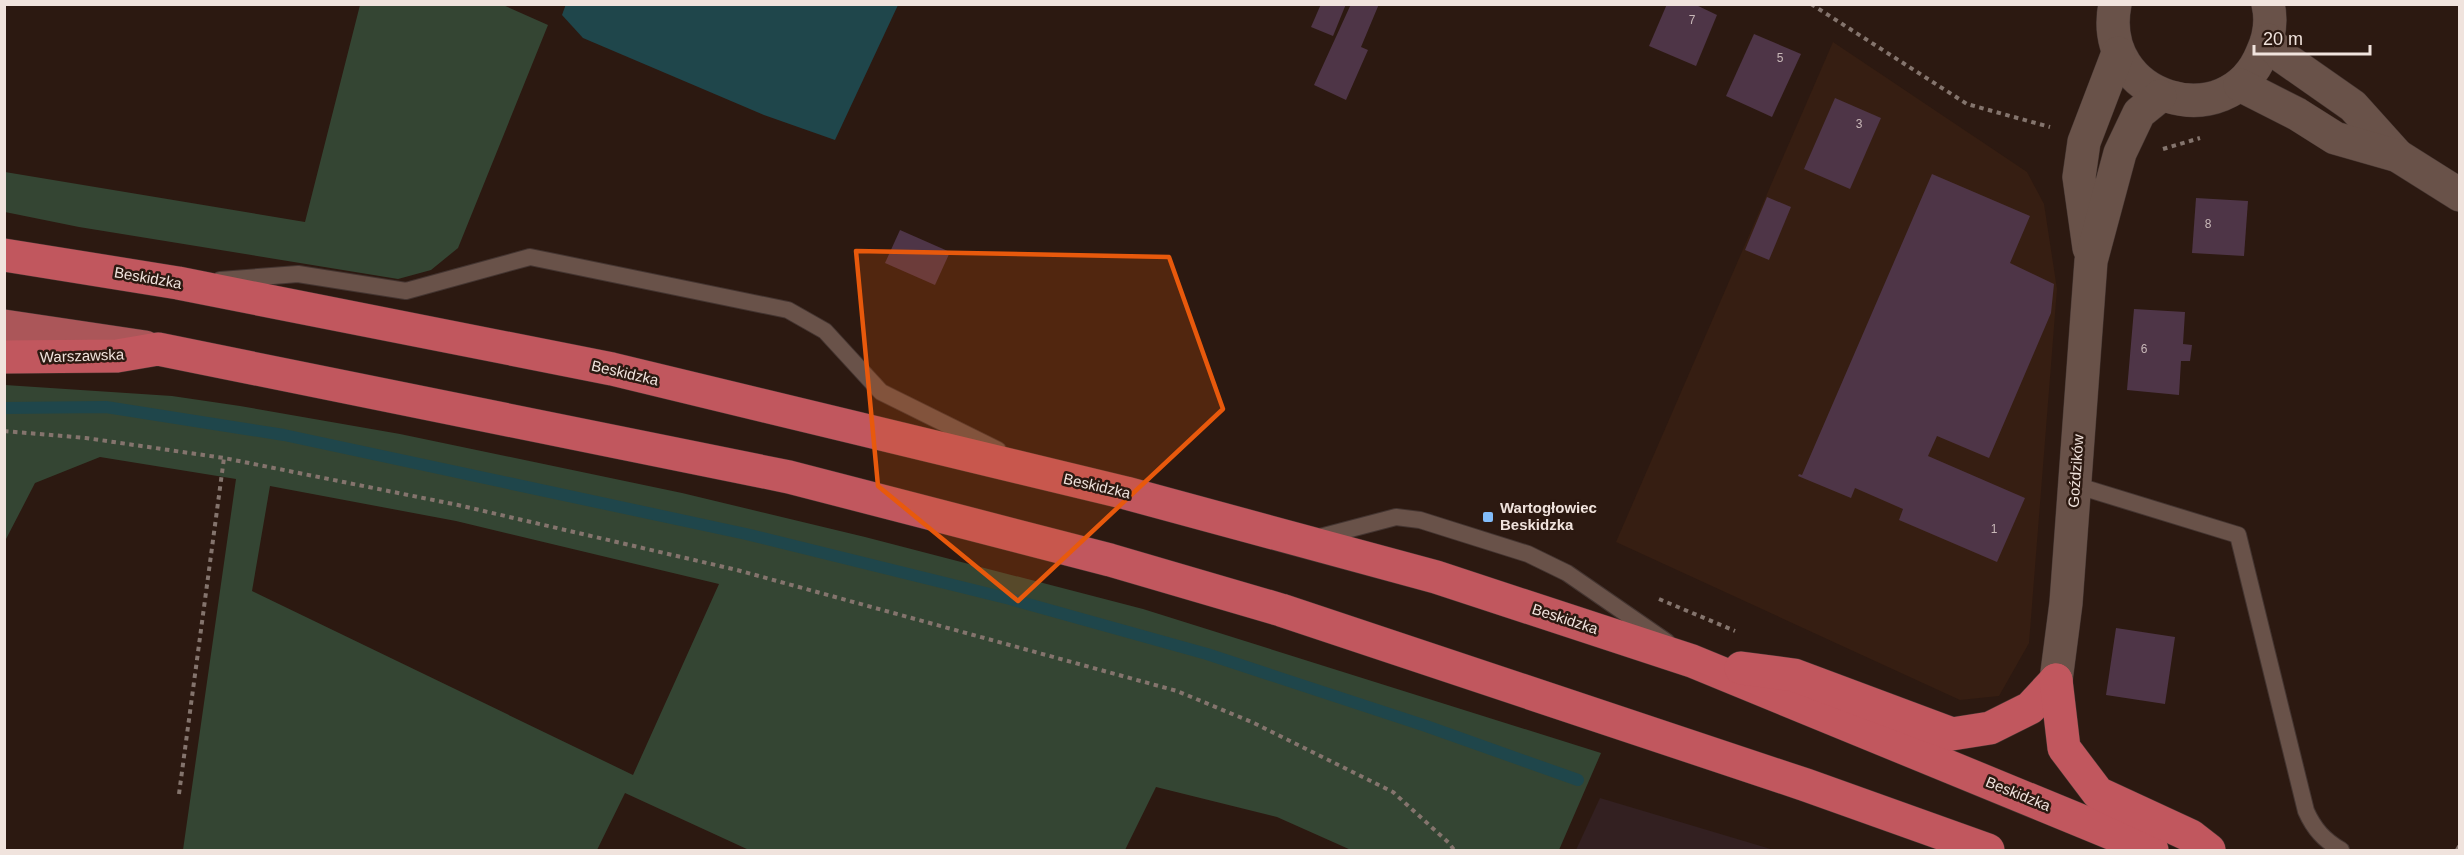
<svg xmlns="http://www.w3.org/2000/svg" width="2464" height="855" font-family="Arial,sans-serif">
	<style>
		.commercial { fill: #332021 }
		.built { fill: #361e12 }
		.green { fill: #344533; fill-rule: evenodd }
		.water { fill: #1f464b }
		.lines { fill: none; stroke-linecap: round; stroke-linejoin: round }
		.stream { stroke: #1f464b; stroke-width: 12 }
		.building { fill: #4e3547 }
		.service-casing { stroke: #443531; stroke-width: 18 }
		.minor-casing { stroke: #443531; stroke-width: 34 }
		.primary-casing { stroke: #443531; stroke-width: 34 }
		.trunk-casing { stroke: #443531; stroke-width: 34 }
		.path { stroke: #84746d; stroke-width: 4; stroke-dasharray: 4.5 4.5; stroke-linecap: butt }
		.service { stroke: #695249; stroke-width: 16 }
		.minor { stroke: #695249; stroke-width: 33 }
		.primary { stroke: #ab5659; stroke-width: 33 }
		.trunk { stroke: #c1575e; stroke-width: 33 }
		.marked { fill: #e8590c; fill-opacity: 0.2; stroke: #e8590c; stroke-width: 4.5; stroke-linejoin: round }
		.poi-dot { fill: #82bcfa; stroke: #2c1911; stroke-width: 2 }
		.labels { text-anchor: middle; stroke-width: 5; stroke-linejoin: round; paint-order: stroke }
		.number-label { font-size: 12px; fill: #c8b8b8 }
		.street-label { font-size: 15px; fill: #f0e3dd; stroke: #2c1911 }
		.poi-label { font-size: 15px; font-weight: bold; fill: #f0e3dd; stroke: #2c1911; text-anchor: start }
	</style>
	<rect width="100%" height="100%" fill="#2c1911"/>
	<!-- commercial -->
	<path class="commercial" d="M 1600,798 L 1774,850 L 1576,850 Z"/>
	<!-- built -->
	<path class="built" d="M 1833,42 L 2027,172 L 2044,204 L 2057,289 L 2029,643 L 1999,696 L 1960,700 L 1616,542 Z"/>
	<!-- green -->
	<g class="green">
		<path d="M 360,5 L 503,5 L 548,25 L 458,248 L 431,270 L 398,279 L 79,227 L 5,212 L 5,172 L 305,222 Z"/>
		<path d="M 5,385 L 172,396 L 240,406 L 400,434 L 682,493 L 865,537 L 1143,609 L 1601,753 L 1559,850 L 1351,850 L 1277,817 L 1156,787 L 1125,850 L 749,850 L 625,793 L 597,850 L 183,850 L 236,479 L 100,457 L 35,483 L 5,541 ZM 270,486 L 456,521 L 719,584 L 633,775 L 252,591 Z"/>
	</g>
	<!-- water -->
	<path class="water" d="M 566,4 L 898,4 L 898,5 L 835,140 L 764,115 L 583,38 L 562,15 Z"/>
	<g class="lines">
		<!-- stream -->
		<path class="stream" d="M 4,408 L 106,407 L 284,435 L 746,534 L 1010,599 L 1207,654 L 1426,726 L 1578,780"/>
	</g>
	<!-- building -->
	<g class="building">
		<path d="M 1321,4 L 1346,4 L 1333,36 L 1311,27 Z"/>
		<path d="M 1351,4 L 1379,4 L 1361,47 L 1368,50 L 1346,100 L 1314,85 Z"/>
		<path d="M 1667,4 L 1694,4 L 1717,15 L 1696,66 L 1649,46 Z"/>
		<path d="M 1754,34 L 1801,54 L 1772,117 L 1726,96 Z"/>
		<path d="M 1835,98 L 1881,118 L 1850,189 L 1804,169 Z"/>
		<path d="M 1932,174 L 2030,216 L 2010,263 L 2054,284 L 2051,313 L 1989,458 L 1937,436 L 1928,456 L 2025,498 L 1997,562 L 1899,520 L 1903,509 L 1855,488 L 1851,498 L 1798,476 L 1799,474 L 1802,475 Z"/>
		<path d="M 1767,197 L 1791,207 L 1769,260 L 1745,250 Z"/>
		<path d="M 2196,198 L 2248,201 L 2244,256 L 2192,253 Z"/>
		<path d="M 900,230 L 950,252 L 935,285 L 885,263 Z"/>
		<path d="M 2134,309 L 2185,312 L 2183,344 L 2192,345 L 2190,361 L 2181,361 L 2179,395 L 2127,390 Z"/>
		<path d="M 2116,628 L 2175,637 L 2165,704 L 2106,695 Z"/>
	</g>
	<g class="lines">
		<defs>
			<g id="service">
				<path d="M 220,280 L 298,274 L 406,291 L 530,257 L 788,310 L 825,331 L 881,392 L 998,450"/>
				<path d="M 2075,485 L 2238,535 L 2306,811 C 2314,829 2324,840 2341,850"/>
				<path d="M 1316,538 L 1396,517 L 1420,520 L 1528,554 L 1567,573 L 1667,642"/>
			</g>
			<g id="minor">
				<path d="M 2115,4 C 2096,100 2228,138 2262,53 C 2269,38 2272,21 2268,4"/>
				<path d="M 2268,40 L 2283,57 L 2353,106 L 2398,156"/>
				<path d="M 2240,85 L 2297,114 L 2335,138 L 2398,156 L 2460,195"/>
				<path d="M 2089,248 L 2079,177 L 2084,142 L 2118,53"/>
				<path d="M 2056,680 L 2066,603 L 2091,261 L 2120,153 L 2139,113 L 2160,96"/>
			</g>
			<path id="primary" d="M 4,326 L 145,347"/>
			<g id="trunk">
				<path d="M 4,255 L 178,283 L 612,369 L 1126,493 L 1436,577 L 1692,661 L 2152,850"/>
				<path d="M 4,357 L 117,356 L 158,349 L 789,477 L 1110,560 L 1281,610 L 1806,785 L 1988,850"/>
				<path d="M 1741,668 L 1794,675 L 1952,734 L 1990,728 L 2030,708 L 2056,680"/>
				<path d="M 2056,680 L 2064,748 L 2098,793 L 2191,836 L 2209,850"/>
			</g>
		</defs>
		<!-- service casing -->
		<use href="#service" class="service-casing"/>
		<!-- minor casing -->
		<use href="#minor" class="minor-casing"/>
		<!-- primary casing -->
		<use href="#primary" class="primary-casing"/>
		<!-- trunk casing -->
		<use href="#trunk" class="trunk-casing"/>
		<!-- path -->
		<g class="path">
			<path d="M 1811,4 L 1967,104 L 2050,127"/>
			<path d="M 2163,149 L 2200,138"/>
			<path d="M 4,431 L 86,438 L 224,458 L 458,505 L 737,570 L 1177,691 L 1254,723 L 1393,792 L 1449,843 L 1454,850"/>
			<path d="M 1659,599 L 1735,631"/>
			<path d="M 179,794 L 224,458"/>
			<path d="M 2457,850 L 2460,845"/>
		</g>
		<!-- service -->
		<use href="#service" class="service"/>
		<!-- minor -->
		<use href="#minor" class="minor"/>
		<!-- primary -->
		<use href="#primary" class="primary"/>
		<!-- trunk -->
		<use href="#trunk" class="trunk"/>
	</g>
	<!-- marked area -->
	<path class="marked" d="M 856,251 L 1169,257 L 1223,409 L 1018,601 L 878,486 Z"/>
	<!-- markers -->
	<rect class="poi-dot" x="1482" y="511" width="12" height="12" rx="3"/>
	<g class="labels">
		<!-- number labels -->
		<g class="number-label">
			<text x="1692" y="24">7</text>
			<text x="1780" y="62">5</text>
			<text x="1859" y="128">3</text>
			<text x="2208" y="228">8</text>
			<text x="2144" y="353">6</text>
			<text x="1994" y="533">1</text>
		</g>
		<!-- street labels -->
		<g class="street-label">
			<text transform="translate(148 278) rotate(10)" y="5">Beskidzka</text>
			<text transform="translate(82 356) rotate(-2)" y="5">Warszawska</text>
			<text transform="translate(625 373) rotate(13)" y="5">Beskidzka</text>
			<text transform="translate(2076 471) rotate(-86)" y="5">Goździków</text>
			<text transform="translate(1097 486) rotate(13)" y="5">Beskidzka</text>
			<text transform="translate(1565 619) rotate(18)" y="5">Beskidzka</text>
			<text transform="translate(2018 794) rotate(22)" y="5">Beskidzka</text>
		</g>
		<!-- poi labels -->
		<g class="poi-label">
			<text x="1500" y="513">Wartogłowiec<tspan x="1500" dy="17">Beskidzka</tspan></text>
		</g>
	</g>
	<!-- border -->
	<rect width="2464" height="855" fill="none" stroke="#f0e3dd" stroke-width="12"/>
	<!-- scale -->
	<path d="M2254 45v9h116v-9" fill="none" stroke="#f0e3dd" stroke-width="3"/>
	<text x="2263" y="45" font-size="18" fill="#f0e3dd" stroke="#2c1911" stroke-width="4.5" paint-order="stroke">20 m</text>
</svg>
